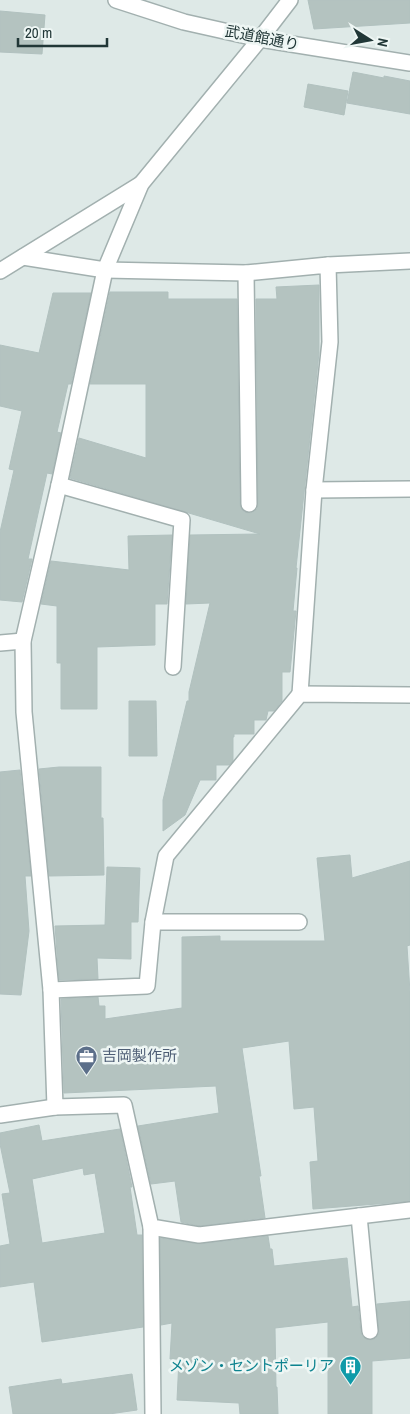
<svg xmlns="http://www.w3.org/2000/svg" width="410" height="1414" font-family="'Archivo Narrow','Noto Sans JP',sans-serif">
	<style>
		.building { fill: #b4c3c0; stroke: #b1c1bf; fill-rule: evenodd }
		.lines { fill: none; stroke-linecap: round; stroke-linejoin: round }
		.minor-casing { stroke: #a2b0af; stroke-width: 18 }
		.minor { stroke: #fff; stroke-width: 15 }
		.labels { text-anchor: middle; stroke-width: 5; stroke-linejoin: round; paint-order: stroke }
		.street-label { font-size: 15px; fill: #213737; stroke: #eef6f4 }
		.service-label { font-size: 15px; fill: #4e5e75; stroke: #eef6f4; text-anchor: start }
		.culture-label { font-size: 15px; fill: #0d838f; stroke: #eef6f4; text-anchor: end }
	</style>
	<rect width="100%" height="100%" fill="#dee9e7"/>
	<!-- building -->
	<g class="building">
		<path d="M 308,0 L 410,0 L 410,23 L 314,29 Z"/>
		<path d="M 0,11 L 45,15 L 42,54 L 0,52 Z"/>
		<path d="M 353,72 L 384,78 L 384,76 L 410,81 L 410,114 L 347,103 Z"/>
		<path d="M 308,84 L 348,91 L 344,115 L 304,107 Z"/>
		<path d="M 319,285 L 319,353 L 296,568 L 297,568 L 293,611 L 296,611 L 290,672 L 282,672 L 282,701 L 274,711 L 268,711 L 266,720 L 254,720 L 254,734 L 234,734 L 234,737 L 233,737 L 233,761 L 229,765 L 216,765 L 216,780 L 200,780 L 185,815 L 163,831 L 163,800 L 187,701 L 189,701 L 189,692 L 210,603 L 186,604 L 190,535 L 260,534 L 70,478 L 79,438 L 146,458 L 146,384 L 90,384 L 110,292 L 168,292 L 168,299 L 237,299 L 240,504 L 241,508 L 244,512 L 250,513 L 253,512 L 257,509 L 258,504 L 256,299 L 277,299 L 276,287 Z"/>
		<path d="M 53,293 L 91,293 L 71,384 L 68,384 L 57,432 L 61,433 L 52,474 L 47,473 L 28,559 L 32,559 L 22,602 L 0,600 L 0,532 L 14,470 L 9,469 L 22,411 L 0,406 L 0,345 L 39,353 Z"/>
		<path d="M 172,535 L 167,604 L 155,604 L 155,645 L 97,647 L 97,709 L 61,709 L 61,663 L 57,663 L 57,606 L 41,604 L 51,561 L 129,570 L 128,536 Z"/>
		<path d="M 129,701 L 156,701 L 157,756 L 129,756 Z"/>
		<path d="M 59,767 L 101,767 L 101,818 L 103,818 L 104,875 L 49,876 L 39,769 Z"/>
		<path d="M 20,770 L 31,876 L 25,876 L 29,931 L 21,995 L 0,994 L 0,772 Z"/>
		<path d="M 350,855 L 352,878 L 410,861 L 410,945 L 407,946 L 410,992 L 410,1201 L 377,1204 L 313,1209 L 310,1162 L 318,1161 L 314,1107 L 294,1109 L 289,1041 L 242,1048 L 261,1176 L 259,1176 L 265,1218 L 199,1226 L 181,1222 L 175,1181 L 151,1184 L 138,1126 L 219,1113 L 216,1086 L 64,1093 L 61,999 L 98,997 L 99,1006 L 105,1006 L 105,1019 L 182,1008 L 182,937 L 220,936 L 220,941 L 325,941 L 317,858 Z"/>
		<path d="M 107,867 L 140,868 L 138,922 L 131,922 L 131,959 L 97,958 L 98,979 L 59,980 L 55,926 L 105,925 Z"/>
		<path d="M 39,1125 L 42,1141 L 120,1129 L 132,1187 L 130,1187 L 137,1235 L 142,1235 L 143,1327 L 42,1342 L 34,1282 L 0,1287 L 0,1246 L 10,1244 L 2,1194 L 10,1193 L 0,1144 L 0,1133 ZM 83,1168 L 84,1175 L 95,1173 L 105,1233 L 42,1243 L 32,1179 Z"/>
		<path d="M 268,1236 L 270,1249 L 272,1249 L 274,1266 L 347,1258 L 352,1307 L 358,1306 L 361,1332 L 362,1336 L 366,1339 L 371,1340 L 376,1338 L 379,1334 L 377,1304 L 410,1301 L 410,1358 L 372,1361 L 372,1414 L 328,1414 L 328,1322 L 275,1328 L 276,1387 L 277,1387 L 278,1414 L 240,1414 L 239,1403 L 177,1400 L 179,1359 L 170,1359 L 172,1323 L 161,1325 L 160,1238 L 200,1244 Z"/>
		<path d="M 132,1374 L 137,1410 L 109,1414 L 13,1414 L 9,1387 L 61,1379 L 62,1384 Z"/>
	</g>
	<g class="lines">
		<defs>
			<g id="minor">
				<path d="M 116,0 L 184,22 L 260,39 L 410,63"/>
				<path d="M 290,0 L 260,39 L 141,184 L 105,270 L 59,485 L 23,641 L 24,712 L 51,990 L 55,1107 L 124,1105 L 151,1227 L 199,1235 L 410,1210"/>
				<path d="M 23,257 L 105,270 L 246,273 L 328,265 L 330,342 L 314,490 L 300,694"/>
				<path d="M 328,265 L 410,261"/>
				<path d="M 0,271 L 141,184"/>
				<path d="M 246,273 L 249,504"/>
				<path d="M 59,485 L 182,520 L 173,667"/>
				<path d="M 314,490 L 410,489"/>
				<path d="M 0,643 L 23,641"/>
				<path d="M 153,922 L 299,922"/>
				<path d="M 51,990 L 147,986 L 153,922 L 166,856 L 300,694 L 410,695"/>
				<path d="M 0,1115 L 55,1107"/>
				<path d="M 359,1216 L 370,1331"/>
				<path d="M 151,1227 L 153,1414"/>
			</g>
		</defs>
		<!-- minor casing -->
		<use href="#minor" class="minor-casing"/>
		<!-- minor -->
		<use href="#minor" class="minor"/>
	</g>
	<!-- icons -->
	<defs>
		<symbol id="office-pin" viewBox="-11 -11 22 30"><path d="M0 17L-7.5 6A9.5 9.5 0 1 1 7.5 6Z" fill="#5c6f8a" stroke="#eef6f4"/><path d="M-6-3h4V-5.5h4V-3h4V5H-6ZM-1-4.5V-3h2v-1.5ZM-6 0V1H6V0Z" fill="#fff"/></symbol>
		<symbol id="building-pin" viewBox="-11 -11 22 30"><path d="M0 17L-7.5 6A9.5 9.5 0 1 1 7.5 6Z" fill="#0f9aa8" stroke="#eef6f4"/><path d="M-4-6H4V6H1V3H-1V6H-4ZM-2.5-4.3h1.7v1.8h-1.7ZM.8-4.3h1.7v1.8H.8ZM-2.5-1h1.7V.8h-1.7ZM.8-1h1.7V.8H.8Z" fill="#fff"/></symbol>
	</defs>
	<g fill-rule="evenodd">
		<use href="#office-pin" x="74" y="1044" width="25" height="34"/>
		<use href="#building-pin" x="338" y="1354" width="25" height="34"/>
	</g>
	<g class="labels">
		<!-- street labels -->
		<g class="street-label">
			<text transform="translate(262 38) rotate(11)" y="5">武道館通り</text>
		</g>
		<!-- service labels -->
		<g class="service-label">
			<text x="102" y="1061">吉岡製作所</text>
		</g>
		<!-- culture labels -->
		<g class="culture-label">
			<text x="334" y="1371">メゾン・セントポーリア</text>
		</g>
	</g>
	<!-- north arrow -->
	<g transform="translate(370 40) rotate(101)" stroke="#eef6f4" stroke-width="4" paint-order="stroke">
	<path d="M0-4L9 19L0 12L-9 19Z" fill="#213737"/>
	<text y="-8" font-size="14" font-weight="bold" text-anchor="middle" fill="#213737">N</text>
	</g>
	<!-- scale -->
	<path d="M18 38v8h89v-8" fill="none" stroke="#213737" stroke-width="2.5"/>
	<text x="25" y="38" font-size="15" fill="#213737" stroke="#eef6f4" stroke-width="4" paint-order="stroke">20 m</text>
</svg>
